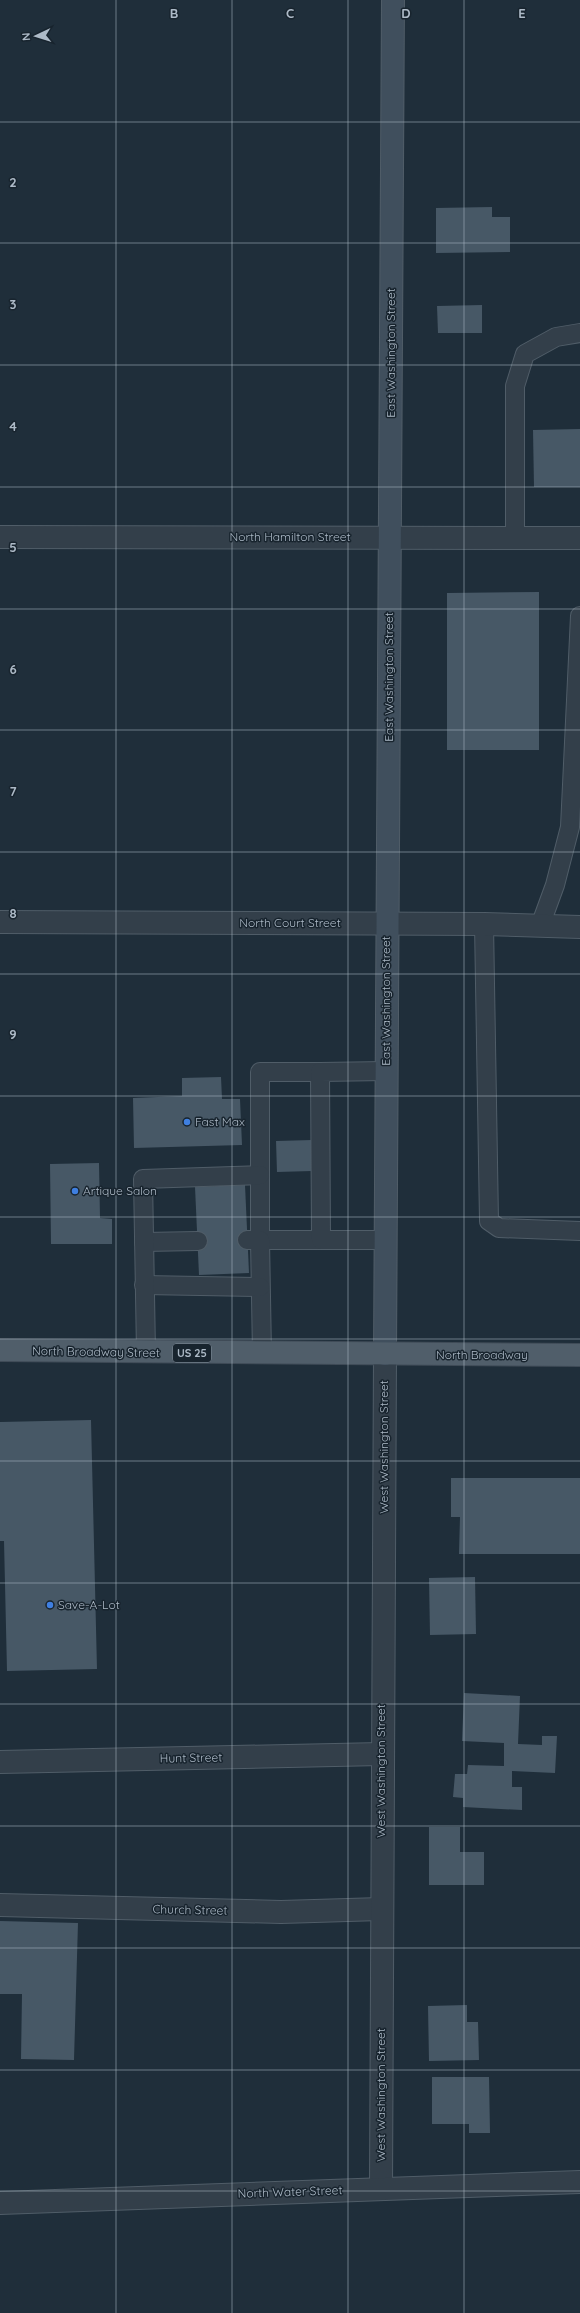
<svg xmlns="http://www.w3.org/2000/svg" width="580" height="2313" font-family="Quicksand,sans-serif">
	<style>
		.building { fill: #475866 }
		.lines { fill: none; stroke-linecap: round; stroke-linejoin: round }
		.lane-casing { stroke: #505d68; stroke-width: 20 }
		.street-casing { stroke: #505d68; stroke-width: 24 }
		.secondary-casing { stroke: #505d68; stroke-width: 24 }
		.primary-casing { stroke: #3f4b57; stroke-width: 24 }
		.lane { stroke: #333f4a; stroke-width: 18 }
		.street { stroke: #333f4a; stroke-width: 22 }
		.secondary { stroke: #404f5d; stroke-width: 22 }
		.primary { stroke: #505e6a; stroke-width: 22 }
		.grid { fill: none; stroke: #adbac7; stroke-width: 1; stroke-opacity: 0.55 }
		.shop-dot { fill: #3f7fe0; stroke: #18242e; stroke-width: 1.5 }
		.labels { text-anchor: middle; stroke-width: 3; stroke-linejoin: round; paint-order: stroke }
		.shield { fill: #18242e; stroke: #808d99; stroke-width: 1 }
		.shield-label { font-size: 11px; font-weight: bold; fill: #adbac7 }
		.street-label { font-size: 12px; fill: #adbac7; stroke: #18242e }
		.poi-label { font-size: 12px; fill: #adbac7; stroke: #18242e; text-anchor: start }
		.grid-label { font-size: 13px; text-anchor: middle; font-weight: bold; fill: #adbac7; stroke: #18242e; stroke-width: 3; stroke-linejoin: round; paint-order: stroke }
	</style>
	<rect width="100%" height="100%" fill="#1f2e3a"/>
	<!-- building -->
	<g class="building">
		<path d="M 492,207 L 492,217 L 510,217 L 510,252 L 436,253 L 436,208 Z"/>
		<path d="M 482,305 L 482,333 L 438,333 L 437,306 Z"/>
		<path d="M 580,429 L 580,487 L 534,487 L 533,430 Z"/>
		<path d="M 539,592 L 539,750 L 447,750 L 447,593 Z"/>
		<path d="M 221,1077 L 222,1099 L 240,1099 L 242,1145 L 134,1148 L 133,1098 L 182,1096 L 182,1078 Z"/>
		<path d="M 312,1140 L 312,1171 L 277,1172 L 276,1141 Z"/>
		<path d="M 99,1163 L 100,1218 L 112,1219 L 112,1244 L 51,1244 L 50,1164 Z"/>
		<path d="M 245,1185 L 249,1273 L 199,1275 L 195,1187 Z"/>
		<path d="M 91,1420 L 97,1669 L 7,1671 L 4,1541 L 0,1541 L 0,1422 Z"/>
		<path d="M 451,1478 L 580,1478 L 580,1554 L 459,1554 L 460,1517 L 451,1517 Z"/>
		<path d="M 475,1577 L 476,1634 L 430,1635 L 429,1578 Z"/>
		<path d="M 464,1693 L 520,1696 L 518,1744 L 542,1745 L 542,1736 L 557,1736 L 555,1773 L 512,1771 L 512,1787 L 522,1787 L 522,1810 L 463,1807 L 463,1798 L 453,1797 L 455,1774 L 467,1774 L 468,1765 L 504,1766 L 504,1743 L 462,1741 Z"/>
		<path d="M 429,1827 L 460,1827 L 460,1852 L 484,1852 L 484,1885 L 429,1885 Z"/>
		<path d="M 0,1921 L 78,1923 L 74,2060 L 21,2059 L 22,1994 L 0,1994 Z"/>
		<path d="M 467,2005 L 467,2022 L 478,2022 L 479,2060 L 429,2061 L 428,2006 Z"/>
		<path d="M 432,2077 L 489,2077 L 490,2133 L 469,2133 L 469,2124 L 432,2124 Z"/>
	</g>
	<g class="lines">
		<defs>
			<g id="lane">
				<path d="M 515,538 L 515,386 L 525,354 L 556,337 L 580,333"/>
				<path d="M 484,924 L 489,1221 L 499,1228 L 580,1231"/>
				<path d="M 540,926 L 555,885 L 570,827 L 580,616"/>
				<path d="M 320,1072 L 260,1072 L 260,1240 L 321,1240"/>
				<path d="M 247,1240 L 260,1240 L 262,1354"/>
				<path d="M 385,1240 L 321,1240 L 320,1072 L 386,1071"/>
				<path d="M 144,1242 L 198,1241"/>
				<path d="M 144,1285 L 260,1287"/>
				<path d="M 146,1352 L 143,1179 L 260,1175"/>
			</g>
			<g id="street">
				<path d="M 0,537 L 580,538"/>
				<path d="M 0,922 L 484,924 L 580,927"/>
				<path d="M 0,1762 L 381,1754"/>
				<path d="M 0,1905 L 281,1912 L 381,1909"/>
				<path d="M 381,2188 L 385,1354"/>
				<path d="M 0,2203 L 580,2182"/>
			</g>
			<path id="secondary" d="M 385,1354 L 393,0"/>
			<path id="primary" d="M 0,1350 L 580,1355"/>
		</defs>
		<!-- lane casing -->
		<use href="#lane" class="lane-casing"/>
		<!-- street casing -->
		<use href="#street" class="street-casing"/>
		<!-- secondary casing -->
		<use href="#secondary" class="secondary-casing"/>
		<!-- primary casing -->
		<use href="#primary" class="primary-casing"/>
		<!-- lane -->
		<use href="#lane" class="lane"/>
		<!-- street -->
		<use href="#street" class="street"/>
		<!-- secondary -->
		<use href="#secondary" class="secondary"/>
		<!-- primary -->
		<use href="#primary" class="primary"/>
	</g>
	<!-- grid -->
	<path class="grid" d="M 116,0 L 116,2313M 232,0 L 232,2313M 348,0 L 348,2313M 464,0 L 464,2313M 0,122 L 580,122M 0,243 L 580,243M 0,365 L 580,365M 0,487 L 580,487M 0,609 L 580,609M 0,730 L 580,730M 0,852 L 580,852M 0,974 L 580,974M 0,1096 L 580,1096M 0,1217 L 580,1217M 0,1339 L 580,1339M 0,1461 L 580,1461M 0,1583 L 580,1583M 0,1704 L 580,1704M 0,1826 L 580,1826M 0,1948 L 580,1948M 0,2070 L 580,2070M 0,2191 L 580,2191"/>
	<!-- markers -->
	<g class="shop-dot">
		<circle cx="187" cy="1122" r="4"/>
		<circle cx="75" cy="1191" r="4"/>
		<circle cx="50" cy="1605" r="4"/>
	</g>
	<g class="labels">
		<!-- shield labels -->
		<rect class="shield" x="173" y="1344" width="38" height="18" rx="3"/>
		<g class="shield-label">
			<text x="192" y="1357">US 25</text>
		</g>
		<!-- street labels -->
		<g class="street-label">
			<text transform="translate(391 353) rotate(-90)" y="4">East Washington Street</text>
			<text x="290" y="541">North Hamilton Street</text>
			<text transform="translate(389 677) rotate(-90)" y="4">East Washington Street</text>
			<text x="290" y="927">North Court Street</text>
			<text transform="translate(386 1001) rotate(-90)" y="4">East Washington Street</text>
			<text transform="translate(96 1352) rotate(1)" y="4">North Broadway Street</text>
			<text x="482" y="1359">North Broadway</text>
			<text transform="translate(384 1447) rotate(-90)" y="4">West Washington Street</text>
			<text transform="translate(191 1758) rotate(-1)" y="4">Hunt Street</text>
			<text transform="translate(381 1771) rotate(-90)" y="4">West Washington Street</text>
			<text transform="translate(190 1910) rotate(1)" y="4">Church Street</text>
			<text transform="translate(381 2095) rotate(-90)" y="4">West Washington Street</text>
			<text transform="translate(290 2192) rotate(-2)" y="4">North Water Street</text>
		</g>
		<!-- poi labels -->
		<g class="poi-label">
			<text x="195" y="1126">Fast Max</text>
			<text x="83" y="1195">Artique Salon</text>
			<text x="58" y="1609">Save-A-Lot</text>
		</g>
	</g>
	<g class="grid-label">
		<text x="174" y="18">B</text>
		<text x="290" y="18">C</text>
		<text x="406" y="18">D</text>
		<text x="522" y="18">E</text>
		<text x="13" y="187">2</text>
		<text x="13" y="309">3</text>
		<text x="13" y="431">4</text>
		<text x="13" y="552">5</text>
		<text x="13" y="674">6</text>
		<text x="13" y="796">7</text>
		<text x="13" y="918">8</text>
		<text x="13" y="1039">9</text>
	</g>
	<!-- north arrow -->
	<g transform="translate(36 36) rotate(266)" stroke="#18242e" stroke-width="3" paint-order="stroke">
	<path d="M0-3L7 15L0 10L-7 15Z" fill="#adbac7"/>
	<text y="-6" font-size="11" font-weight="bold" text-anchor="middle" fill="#adbac7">N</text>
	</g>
</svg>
